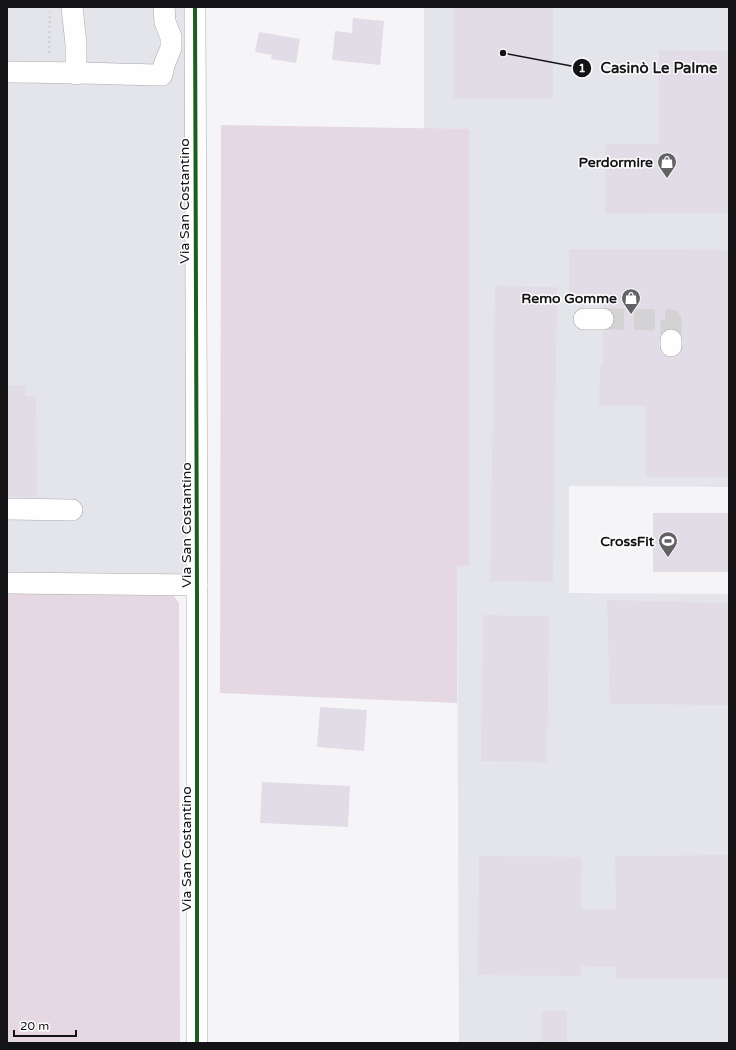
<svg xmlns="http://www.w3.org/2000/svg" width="736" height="1050" font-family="'Varela Round',sans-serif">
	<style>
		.built { fill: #e4e4eb }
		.green { fill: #e6d8e2 }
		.building { fill: #e1dce5; fill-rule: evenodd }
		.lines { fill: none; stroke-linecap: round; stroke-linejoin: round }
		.minor-tunnel { stroke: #d3d3d5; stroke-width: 21; stroke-dasharray: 21 10; stroke-linecap: butt }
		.minor-casing { stroke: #a8a8aa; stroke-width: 22 }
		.path { stroke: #d0d0d1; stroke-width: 2.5; stroke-dasharray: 2 3; stroke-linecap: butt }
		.minor { stroke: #fefefe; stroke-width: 21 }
		.cycleway-casing { stroke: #fff; stroke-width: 6 }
		.cycleway { stroke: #1b5e20; stroke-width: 4 }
		.labels { text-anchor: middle; stroke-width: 3; stroke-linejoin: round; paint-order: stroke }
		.poi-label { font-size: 14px; font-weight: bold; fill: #141416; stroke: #fff; text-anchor: end }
		.street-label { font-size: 14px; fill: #141416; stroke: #fff }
		.leader { fill: none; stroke: #141416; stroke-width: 1.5 }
		.callout-dot { fill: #141416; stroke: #fff; stroke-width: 1.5 }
		.mark-label { font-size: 12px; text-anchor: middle; font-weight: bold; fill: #fff }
		.callout-label { font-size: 15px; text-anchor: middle; font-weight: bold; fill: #141416; stroke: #fff; stroke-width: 3; stroke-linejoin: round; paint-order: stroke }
	</style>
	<rect width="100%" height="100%" fill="#f5f5f7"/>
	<!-- built -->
	<g class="built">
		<path d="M 7,7 L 195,7 L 197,596 L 7,593 Z"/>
		<path d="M 424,7 L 729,7 L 729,487 L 569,486 L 569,593 L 729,594 L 729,1043 L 459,1043 L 457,565 L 469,565 L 469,129 L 424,129 Z"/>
	</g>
	<!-- green -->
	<g class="green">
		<path d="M 221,125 L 469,129 L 469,565 L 457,566 L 457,703 L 220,693 Z"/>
		<path d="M 7,593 L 174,596 L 179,603 L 180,1043 L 7,1043 Z"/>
	</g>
	<!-- building -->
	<g class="building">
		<rect x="453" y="7" width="100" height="92"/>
		<path d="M 353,18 L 384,21 L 380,65 L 332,60 L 335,31 L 352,33 Z"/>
		<path d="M 259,32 L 300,39 L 296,63 L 271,59 L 272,55 L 255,52 Z"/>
		<path d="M 659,50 L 729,51 L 729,213 L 605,214 L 605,144 L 659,144 Z"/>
		<path d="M 569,249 L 729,250 L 729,477 L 646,477 L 646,406 L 599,406 L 600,366 L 603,366 L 603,331 L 609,330 L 613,325 L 615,319 L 614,313 L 609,309 L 603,307 L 603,294 L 569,294 ZM 671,328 L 677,330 L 682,334 L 683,340 L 681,352 L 677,357 L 671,358 L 665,356 L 660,352 L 659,346 L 661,334 L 665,329 Z"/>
		<path d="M 495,286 L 557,287 L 553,582 L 490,581 Z"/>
		<path d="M 7,385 L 26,385 L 25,396 L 36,396 L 37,497 L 7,497 Z"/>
		<rect x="653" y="513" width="76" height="59"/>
		<path d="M 607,600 L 729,603 L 729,705 L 610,704 Z"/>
		<path d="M 483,615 L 549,616 L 547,762 L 481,761 Z"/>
		<path d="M 320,707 L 367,710 L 364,751 L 317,747 Z"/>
		<path d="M 262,782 L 350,786 L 348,827 L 260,823 Z"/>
		<path d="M 729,855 L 729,978 L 616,978 L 616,967 L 581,966 L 581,976 L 478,975 L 479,856 L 582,857 L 581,909 L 616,909 L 615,856 Z"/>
		<rect x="542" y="1011" width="25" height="32"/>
	</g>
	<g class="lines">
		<!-- minor-tunnel -->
		<path class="minor-tunnel" d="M 603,319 L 671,320 L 671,340"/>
		<defs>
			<g id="minor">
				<path d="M 72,7 L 76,44 L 76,74"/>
				<path d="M 195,7 L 197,596 L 197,1043"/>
				<path d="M 7,72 C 59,72 110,74 162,75 L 164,65 L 171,48 L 171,37 L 165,22 L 164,7"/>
				<path d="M 584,319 L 603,319"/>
				<path d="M 671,346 L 671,340"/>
				<path d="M 7,509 L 72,510"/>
				<path d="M 7,583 L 197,585"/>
			</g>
		</defs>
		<!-- minor casing -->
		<use href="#minor" class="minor-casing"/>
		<!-- path -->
		<path class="path" d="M 49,53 L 50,12"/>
		<!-- minor -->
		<use href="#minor" class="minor"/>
		<defs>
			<path id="cycleway" d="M 195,7 L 197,596 L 197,1043"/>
		</defs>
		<!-- cycleway casing -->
		<use href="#cycleway" class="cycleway-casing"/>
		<!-- cycleway -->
		<use href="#cycleway" class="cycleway"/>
	</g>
	<!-- icons -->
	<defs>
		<symbol id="shop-pin" viewBox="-11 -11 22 30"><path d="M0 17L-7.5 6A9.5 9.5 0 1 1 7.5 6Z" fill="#636365" stroke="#fff"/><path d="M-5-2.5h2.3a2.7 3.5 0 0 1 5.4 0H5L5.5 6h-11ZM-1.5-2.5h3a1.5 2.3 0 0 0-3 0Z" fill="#fff"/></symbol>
		<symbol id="stadium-pin" viewBox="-11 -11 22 30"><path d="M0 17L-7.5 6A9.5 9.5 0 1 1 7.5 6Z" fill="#636365" stroke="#fff"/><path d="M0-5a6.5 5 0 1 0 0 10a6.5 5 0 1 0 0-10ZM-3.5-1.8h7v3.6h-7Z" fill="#fff"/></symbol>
	</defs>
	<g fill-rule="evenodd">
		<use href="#shop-pin" x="656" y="151" width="22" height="30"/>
		<use href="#shop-pin" x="620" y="287" width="22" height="30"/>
		<use href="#stadium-pin" x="657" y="530" width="22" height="30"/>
	</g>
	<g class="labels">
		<!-- poi labels -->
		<g class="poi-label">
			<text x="653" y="167">Perdormire</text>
			<text x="617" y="303">Remo Gomme</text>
			<text x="654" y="546">CrossFit</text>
		</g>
		<!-- street labels -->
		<g class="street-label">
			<text transform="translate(184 201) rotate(-90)" y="5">Via San Costantino</text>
			<text transform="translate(186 525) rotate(-90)" y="5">Via San Costantino</text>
			<text transform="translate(186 849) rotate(-90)" y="5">Via San Costantino</text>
		</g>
	</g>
	<!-- callouts -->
	<path class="leader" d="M503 53L582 68"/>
	<g class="callout-dot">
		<circle cx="503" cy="53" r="4"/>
		<circle cx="582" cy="68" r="10"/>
	</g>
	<g class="mark-label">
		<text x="582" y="72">1</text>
	</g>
	<g class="callout-label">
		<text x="659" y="73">Casinò Le Palme</text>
	</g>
	<!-- border -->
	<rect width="736" height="1050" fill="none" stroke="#141416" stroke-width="16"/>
	<!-- scale -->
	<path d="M14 1030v6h62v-6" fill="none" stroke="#141416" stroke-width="2"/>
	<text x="20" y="1030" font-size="12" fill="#141416" stroke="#ffffff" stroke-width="3" paint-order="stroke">20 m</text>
</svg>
